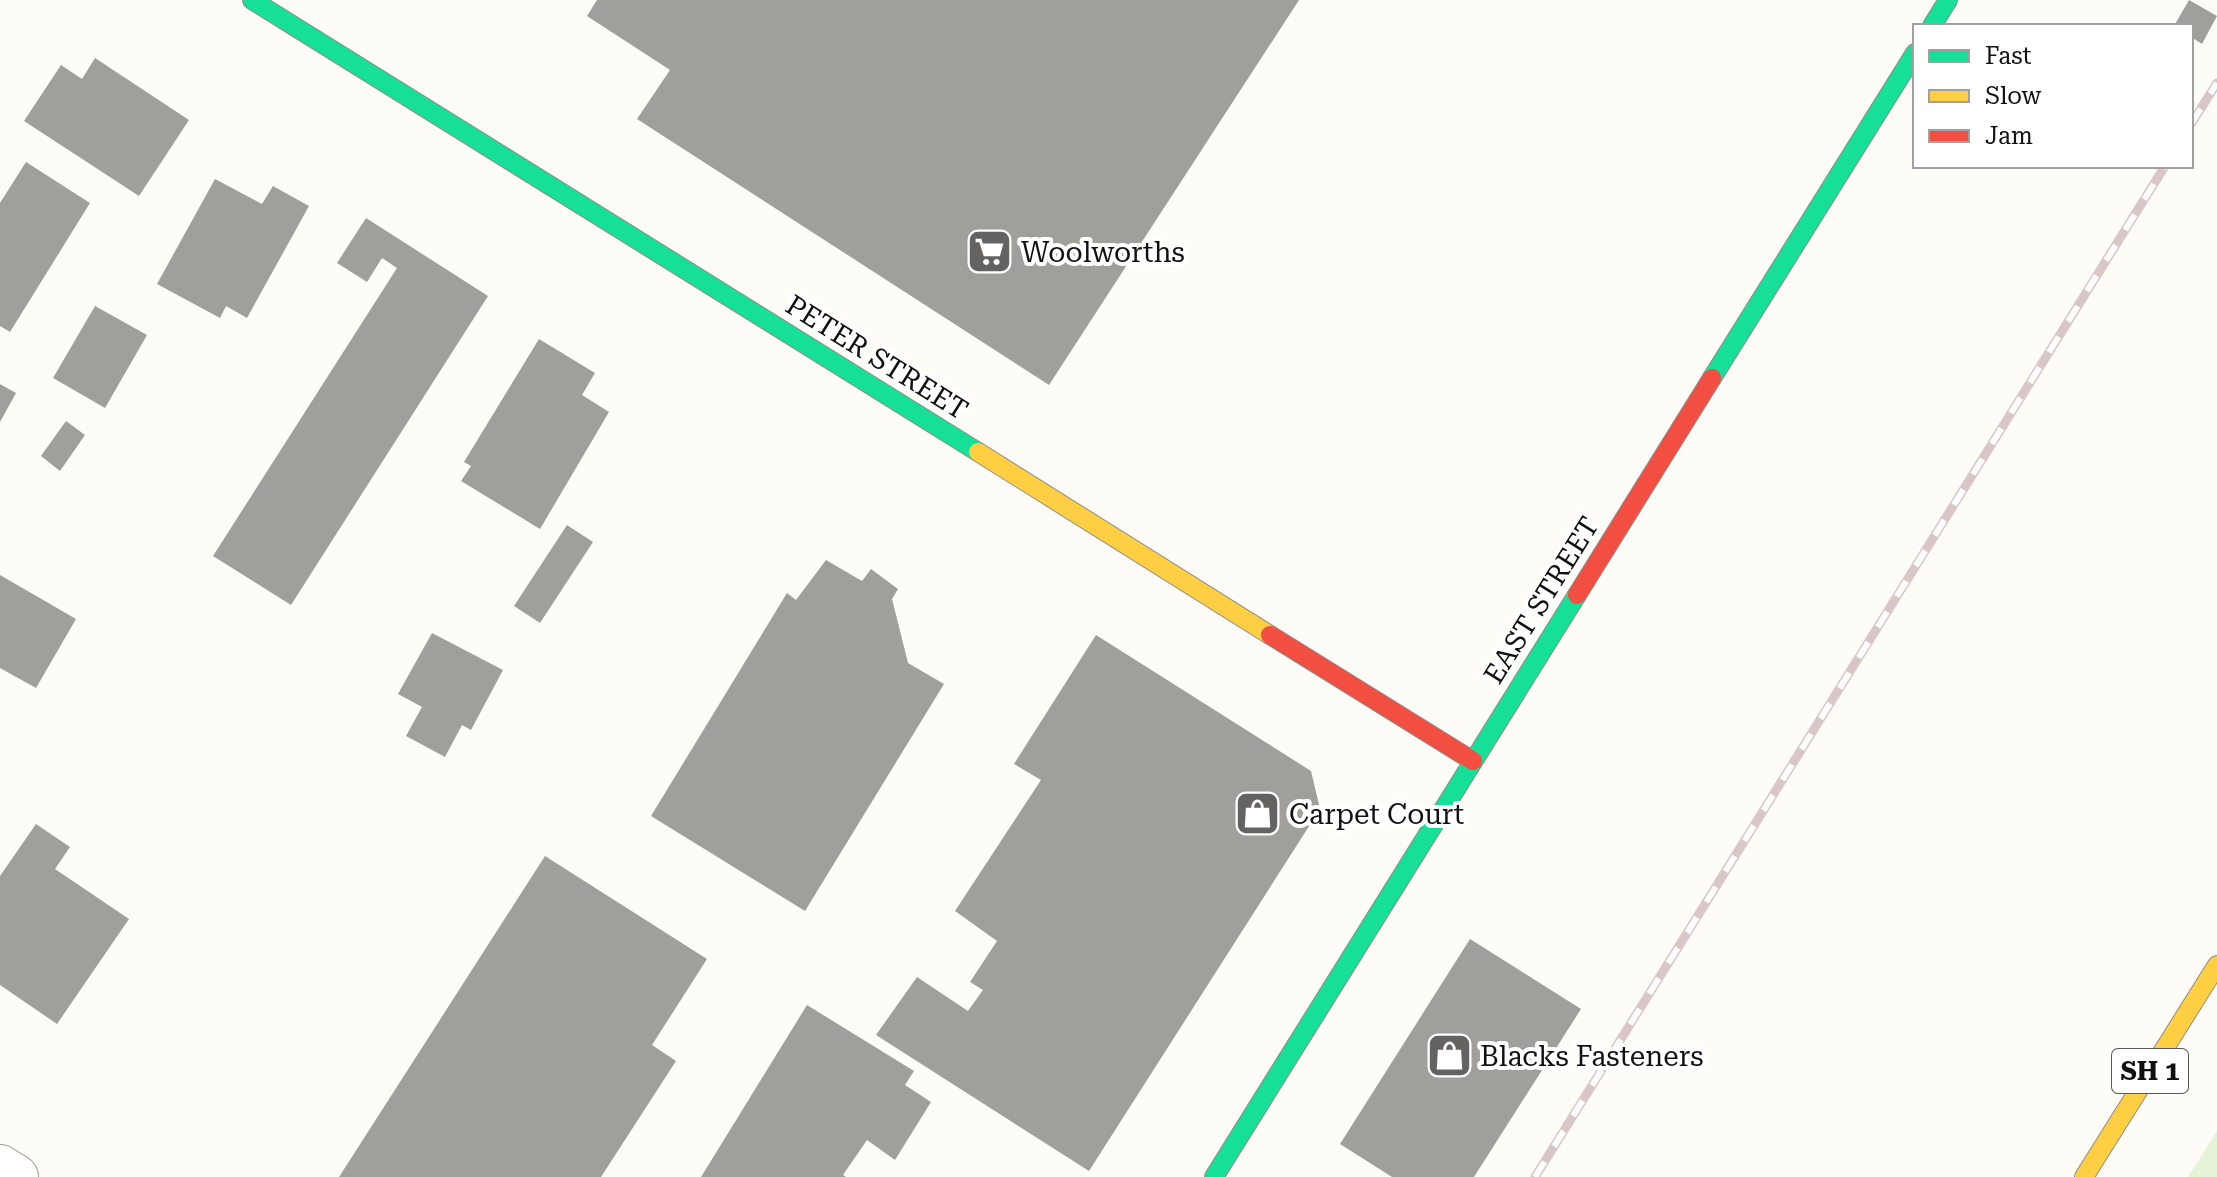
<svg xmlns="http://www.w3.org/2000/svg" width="2217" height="1177" font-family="'Roboto Serif',serif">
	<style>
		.green { fill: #e7f3d7 }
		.building { fill: #a19f9c }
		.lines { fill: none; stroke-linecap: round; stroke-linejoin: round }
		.street-casing { stroke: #979795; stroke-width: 46 }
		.fast-casing { stroke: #8e8d8b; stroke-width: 20 }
		.slow-casing { stroke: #8e8d8b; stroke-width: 20 }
		.jam-casing { stroke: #8e8d8b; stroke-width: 20 }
		.street { stroke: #fffffe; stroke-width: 44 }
		.fast { stroke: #16e098; stroke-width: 18 }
		.slow { stroke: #ffcf43; stroke-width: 18 }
		.jam { stroke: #f24e42; stroke-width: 18 }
		.rail-casing { stroke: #d9c6c7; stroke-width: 9 }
		.rail { stroke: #fff; stroke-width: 6; stroke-dasharray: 18; stroke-linecap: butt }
		.labels { text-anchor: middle; stroke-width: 8; stroke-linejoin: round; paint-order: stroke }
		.shield { fill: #fff; stroke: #585858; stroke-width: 2 }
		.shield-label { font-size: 26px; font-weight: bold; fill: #111 }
		.poi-label { font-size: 28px; fill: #111; stroke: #fff; text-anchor: start }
		.street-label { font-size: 28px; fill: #111; stroke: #fff }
	</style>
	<rect width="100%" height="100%" fill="#fdfcf7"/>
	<!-- green -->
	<path class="green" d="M 2217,1131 L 2217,1177 L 2188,1177 Z"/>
	<!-- building -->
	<g class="building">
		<path d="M 597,0 L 1299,0 L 1049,385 L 637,119 L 670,70 L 587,16 Z"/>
		<path d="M 2189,0 L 2217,16 L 2202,44 L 2191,37 L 2191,26 L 2174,26 Z"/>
		<path d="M 95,58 L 189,120 L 139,196 L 24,121 L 61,65 L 82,79 Z"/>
		<path d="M 26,162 L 90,203 L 10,332 L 0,326 L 0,203 Z"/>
		<path d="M 215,179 L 262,204 L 273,186 L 309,206 L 247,318 L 226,306 L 220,318 L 157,284 Z"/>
		<path d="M 366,218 L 488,296 L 291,605 L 213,556 L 397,268 L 382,258 L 367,282 L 337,263 Z"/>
		<path d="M 95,306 L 147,335 L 105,408 L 53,378 Z"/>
		<path d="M 539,339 L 595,373 L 582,395 L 609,412 L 540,529 L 461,481 L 471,466 L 464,462 Z"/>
		<path d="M 0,384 L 16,393 L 0,422 Z"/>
		<path d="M 66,421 L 85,435 L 60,471 L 41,456 Z"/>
		<path d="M 567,525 L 593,542 L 540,623 L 514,606 Z"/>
		<path d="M 826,560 L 862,581 L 871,569 L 898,589 L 892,599 L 908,663 L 944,684 L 805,911 L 651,816 L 787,593 L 796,600 Z"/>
		<path d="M 0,575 L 76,619 L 36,688 L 0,668 Z"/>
		<path d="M 432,633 L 503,670 L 471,730 L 462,725 L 445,757 L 406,736 L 422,707 L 398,694 Z"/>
		<path d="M 1096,635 L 1311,771 L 1320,809 L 1089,1171 L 876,1035 L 917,977 L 968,1011 L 983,990 L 970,982 L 997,941 L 955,911 L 1041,780 L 1014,764 Z"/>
		<path d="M 36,824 L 70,847 L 55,869 L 129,919 L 57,1024 L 0,985 L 0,876 Z"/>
		<path d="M 545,856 L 707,959 L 652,1045 L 676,1061 L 601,1177 L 339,1177 Z"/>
		<path d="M 1470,939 L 1581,1009 L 1474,1177 L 1392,1177 L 1340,1144 Z"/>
		<path d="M 807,1005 L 914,1071 L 905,1085 L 931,1102 L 895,1160 L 867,1140 L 843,1175 L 846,1177 L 701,1177 Z"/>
	</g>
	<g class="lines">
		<defs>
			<path id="street" d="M 0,1167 L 16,1177"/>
			<g id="fast">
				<path d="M 252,0 L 978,452"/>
				<path d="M 1932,26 L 1948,0"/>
				<path d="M 1712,378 L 1915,53"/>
				<path d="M 1214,1177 L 1577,595"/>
			</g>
			<g id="slow">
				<path d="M 978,452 L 1270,635"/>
				<path d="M 2084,1177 L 2217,965"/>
			</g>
			<g id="jam">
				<path d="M 1577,595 L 1712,378"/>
				<path d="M 1270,635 L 1473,761"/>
			</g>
		</defs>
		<!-- street casing -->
		<use href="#street" class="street-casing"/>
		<!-- fast casing -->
		<use href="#fast" class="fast-casing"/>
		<!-- slow casing -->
		<use href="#slow" class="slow-casing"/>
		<!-- jam casing -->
		<use href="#jam" class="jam-casing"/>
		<!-- street -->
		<use href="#street" class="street"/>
		<!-- fast -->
		<use href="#fast" class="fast"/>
		<!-- slow -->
		<use href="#slow" class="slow"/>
		<!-- jam -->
		<use href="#jam" class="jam"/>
		<defs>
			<g id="rail">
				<path d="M 2191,124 L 2217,83"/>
				<path d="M 1535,1177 L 2165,166"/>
			</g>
		</defs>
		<!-- rail casing -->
		<use href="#rail" class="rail-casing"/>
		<!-- rail -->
		<use href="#rail" class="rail"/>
	</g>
	<!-- icons -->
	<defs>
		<symbol id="supermarket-square" viewBox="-11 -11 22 22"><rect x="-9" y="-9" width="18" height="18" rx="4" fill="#646362" stroke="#fff"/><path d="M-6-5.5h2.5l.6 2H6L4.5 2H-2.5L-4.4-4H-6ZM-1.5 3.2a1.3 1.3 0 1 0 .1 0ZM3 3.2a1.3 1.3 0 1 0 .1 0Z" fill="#fff"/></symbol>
		<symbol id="shop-square" viewBox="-11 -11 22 22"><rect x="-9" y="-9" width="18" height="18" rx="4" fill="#646362" stroke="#fff"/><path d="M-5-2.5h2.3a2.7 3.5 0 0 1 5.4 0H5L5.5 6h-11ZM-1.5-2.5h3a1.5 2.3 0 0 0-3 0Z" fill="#fff"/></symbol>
	</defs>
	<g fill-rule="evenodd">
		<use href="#supermarket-square" x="964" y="226" width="51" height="51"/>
		<use href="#shop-square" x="1232" y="788" width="51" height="51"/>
		<use href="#shop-square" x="1424" y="1030" width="51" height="51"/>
	</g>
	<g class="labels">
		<!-- shield labels -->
		<rect class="shield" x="2112" y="1049" width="76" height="44" rx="6"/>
		<g class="shield-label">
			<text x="2150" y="1080">SH 1</text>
		</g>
		<!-- poi labels -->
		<g class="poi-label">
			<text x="1021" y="262">Woolworths</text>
			<text x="1289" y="824">Carpet Court</text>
			<text x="1480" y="1066">Blacks Fasteners</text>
		</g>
		<!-- street labels -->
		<g class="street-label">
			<text transform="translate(877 357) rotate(32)" y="10">PETER STREET</text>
			<text transform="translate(1541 600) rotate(-58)" y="10">EAST STREET</text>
		</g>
	</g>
	<!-- legend -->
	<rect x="1913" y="24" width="280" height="144" fill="#ffffff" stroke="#a0a0a0" stroke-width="2"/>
	<rect x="1929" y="50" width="40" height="12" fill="#16e098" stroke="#a0a0a0" stroke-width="2"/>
	<text x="1985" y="64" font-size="24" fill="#111111">Fast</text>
	<rect x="1929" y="90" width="40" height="12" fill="#ffcf43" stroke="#a0a0a0" stroke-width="2"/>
	<text x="1985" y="104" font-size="24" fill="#111111">Slow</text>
	<rect x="1929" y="130" width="40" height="12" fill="#f24e42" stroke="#a0a0a0" stroke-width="2"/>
	<text x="1985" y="144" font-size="24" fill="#111111">Jam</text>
</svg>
